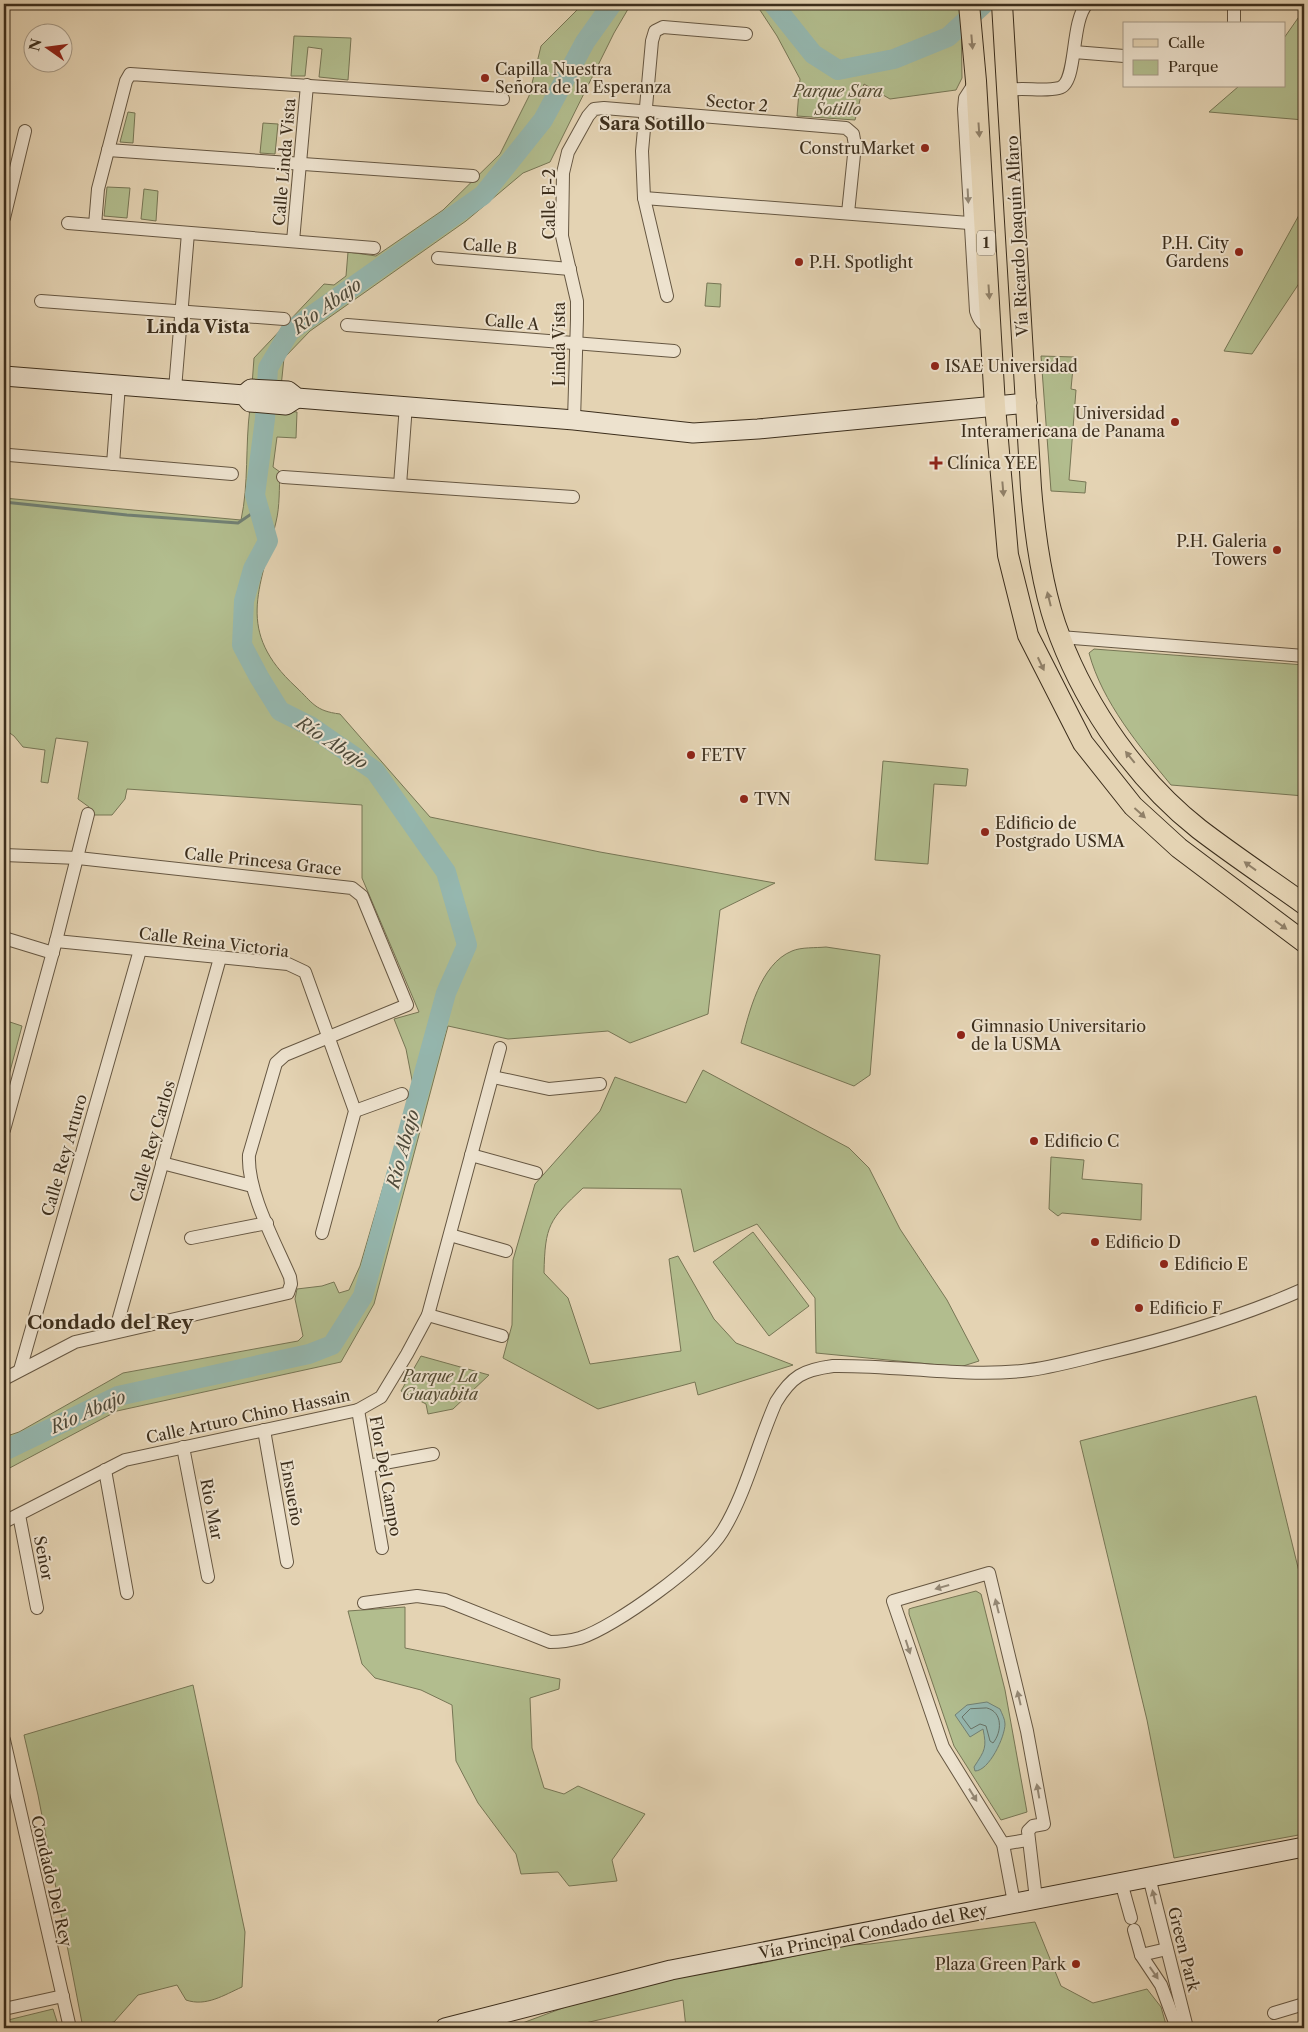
<svg xmlns="http://www.w3.org/2000/svg" width="1308" height="2032" font-family="'Libre Caslon Text',serif">
	<style>
		.green { fill: #b2bd8e; stroke: #777655 }
		.water { fill: #95b7af; stroke: #718074 }
		.lines { fill: none; stroke-linecap: round; stroke-linejoin: round }
		.shore { stroke: #687266; stroke-width: 1 }
		.stream { stroke: #718074; stroke-width: 3 }
		.river { stroke: #95b7af; stroke-width: 20 }
		.street-casing { stroke: #665742; stroke-width: 14 }
		.secondary-casing { stroke: #3c2e1c; stroke-width: 21 }
		.primary-casing { stroke: #3c2e1c; stroke-width: 22 }
		.street { stroke: #ede2ce; stroke-width: 12 }
		.secondary { stroke: #ede2ce; stroke-width: 19 }
		.primary { stroke: #e4d3b3; stroke-width: 20 }
		.oneway { fill: #908068 }
		.oneway2 { fill: #948875 }
		.poi-dot { fill: #8f2418; stroke: #ede2ce; stroke-width: 2 }
		.labels { text-anchor: middle; stroke-width: 4; stroke-linejoin: round; paint-order: stroke }
		.shield { fill: #ede2ce; stroke: #716451; stroke-width: 1 }
		.shield-label { font-size: 15px; font-weight: bold; fill: #3c2e1c }
		.poi-label { font-size: 16px; fill: #3c2e1c; stroke: #ede2ce; text-anchor: start }
		.park-label { font-size: 16px; font-style: italic; fill: #544b33; stroke: #ede2ce }
		.street-label { font-size: 16px; fill: #3c2e1c; stroke: #ede2ce }
		.neighbourhood-label { font-size: 18px; font-weight: bold; fill: #3c2e1c; stroke: #ede2ce }
		.water-label { font-size: 18px; font-style: italic; fill: #4e4939; stroke: #ede2ce }
		.quarter-label { font-size: 19px; font-weight: bold; fill: #3c2e1c; stroke: #ede2ce }
	</style>
	<rect width="100%" height="100%" fill="#e4d3b3"/>
	<filter id="stains"><feTurbulence type="fractalNoise" baseFrequency=".004" numOctaves="4"/><feColorMatrix values="0 0 0 0 .2 0 0 0 0 .09 0 0 0 0 .02 0 0 0 .5 -.17"/></filter>
	<radialGradient id="worn" r=".72"><stop offset=".6" stop-color="#630" stop-opacity="0"/><stop offset="1" stop-color="#630" stop-opacity=".3"/></radialGradient>
	<!-- green -->
	<g class="green">
		<path d="M 583,4 L 631,4 L 614,33 L 550,162 L 523,173 L 466,221 L 310,331 L 284,358 L 281,387 L 252,385 L 254,358 L 324,284 L 334,285 L 346,276 L 348,252 L 376,256 L 443,210 L 500,154 L 529,96 L 541,46 Z"/>
		<path d="M 756,4 L 947,4 L 947,8 L 961,8 L 962,78 L 956,90 L 890,99 L 864,84 L 855,120 L 797,116 L 800,79 L 777,36 Z"/>
		<path d="M 1302,4 L 1304,4 L 1304,120 L 1209,112 L 1239,86 L 1284,86 L 1284,38 L 1303,11 Z"/>
		<path d="M 294,36 L 351,38 L 348,80 L 319,77 L 322,49 L 308,47 L 305,76 L 291,76 Z"/>
		<path d="M 128,112 L 135,113 L 133,143 L 120,142 Z"/>
		<path d="M 263,123 L 278,124 L 275,154 L 260,153 Z"/>
		<path d="M 107,187 L 130,188 L 127,218 L 104,216 Z"/>
		<path d="M 144,189 L 158,191 L 156,221 L 141,219 Z"/>
		<path d="M 1304,206 L 1304,276 L 1252,354 L 1224,351 Z"/>
		<path d="M 707,283 L 721,284 L 720,307 L 705,306 Z"/>
		<path d="M 1041,356 L 1074,357 L 1071,389 L 1076,390 L 1069,480 L 1086,482 L 1085,493 L 1051,491 Z"/>
		<path d="M 250,408 L 297,412 L 296,438 L 277,437 L 273,467 L 280,472 C 279,488 280,506 276,522 C 260,590 235,631 296,687 C 313,703 315,711 340,714 L 430,817 L 600,852 L 775,883 L 720,910 L 708,1014 L 630,1043 L 608,1031 L 508,1039 L 448,1026 L 374,1304 L 341,1362 L 117,1411 L 4,1471 L 4,1437 L 19,1432 L 123,1373 L 298,1341 L 303,1336 L 295,1299 L 297,1289 L 322,1286 L 334,1282 L 339,1293 L 349,1290 L 360,1266 L 413,1085 L 406,1049 L 394,1019 L 419,1012 L 362,878 L 362,805 L 127,789 L 125,799 L 112,815 L 92,815 L 89,807 L 78,799 L 88,742 L 56,738 L 48,783 L 41,782 L 45,750 L 23,747 L 14,736 L 4,729 L 4,498 L 241,520 C 249,484 245,445 250,408 Z"/>
		<path d="M 1094,649 L 1304,665 L 1304,796 L 1171,785 C 1140,747 1102,702 1089,653 Z"/>
		<path d="M 883,761 L 968,769 L 966,786 L 934,784 L 928,864 L 875,860 Z"/>
		<path d="M 826,947 L 880,955 L 870,1075 L 854,1086 L 741,1043 C 749,1013 760,964 792,951 C 801,947 816,948 826,947 Z"/>
		<path d="M 4,1020 L 22,1026 L 4,1094 Z"/>
		<path d="M 703,1070 L 849,1148 L 869,1168 L 900,1229 L 947,1300 L 979,1361 L 960,1367 L 816,1353 L 815,1298 L 757,1224 L 694,1252 L 681,1189 L 583,1188 C 549,1220 545,1225 544,1273 L 568,1298 L 590,1364 L 681,1351 L 669,1259 L 678,1256 L 714,1319 L 736,1343 L 793,1365 L 698,1395 L 695,1382 L 598,1409 L 503,1358 L 512,1325 L 513,1260 L 535,1184 L 600,1111 L 615,1077 L 686,1103 Z"/>
		<path d="M 1051,1157 L 1084,1160 L 1082,1179 L 1142,1184 L 1141,1220 L 1062,1213 L 1058,1216 L 1049,1209 Z"/>
		<path d="M 753,1232 L 809,1306 L 769,1336 L 713,1262 Z"/>
		<path d="M 421,1356 L 489,1375 L 453,1409 L 428,1414 L 426,1404 L 401,1391 Z"/>
		<path d="M 1256,1396 L 1304,1592 L 1304,1834 L 1174,1858 L 1147,1720 L 1080,1441 Z"/>
		<path d="M 976,1591 L 981,1594 L 1005,1690 L 1027,1812 L 1001,1820 L 954,1746 L 909,1614 L 909,1609 L 912,1608 Z"/>
		<path d="M 405,1607 L 405,1648 L 560,1679 L 559,1689 L 530,1698 L 532,1748 L 544,1788 L 564,1794 L 578,1786 L 645,1814 L 612,1860 L 617,1881 L 569,1886 L 558,1872 L 521,1874 L 516,1854 L 478,1803 L 456,1761 L 452,1705 L 421,1690 L 375,1678 L 362,1664 L 348,1611 Z"/>
		<path d="M 193,1685 L 245,1932 L 242,1987 C 224,1995 206,2007 186,2000 L 177,1985 L 138,1995 L 114,2022 L 83,2028 L 38,1795 L 24,1735 Z"/>
		<path d="M 1035,1922 L 1061,1986 L 1093,2003 L 1147,1989 L 1161,2007 L 1167,2028 L 686,2028 L 683,2000 L 564,2028 L 509,2028 L 571,2005 L 674,1978 L 767,1962 L 845,1945 L 870,1944 Z"/>
		<path d="M 53,2009 L 59,2028 L 4,2028 L 4,2021 Z"/>
	</g>
	<!-- water -->
	<path class="water" d="M 987,1702 L 1000,1709 C 1002,1714 1005,1719 1005,1724 C 1005,1737 989,1771 975,1771 L 974,1767 C 985,1750 987,1748 983,1729 L 970,1737 L 955,1715 L 967,1705 Z"/>
	<g class="lines">
		<!-- shore -->
		<path class="shore" d="M 987,1708 C 1003,1712 1002,1732 993,1743 L 990,1741 L 986,1726 L 980,1724 L 971,1729 L 962,1717 L 970,1709 Z"/>
		<!-- stream -->
		<path class="stream" d="M 4,502 L 127,515 L 238,523 L 260,508"/>
		<!-- river -->
		<g class="river">
			<path d="M 773,4 L 813,54 L 838,70 L 894,59 L 948,37 L 984,4"/>
			<path d="M 4,1451 L 118,1396 L 309,1354 L 332,1345 L 363,1296 L 446,993 L 467,945 L 446,872 L 375,771 L 310,726 L 280,711 L 259,677 L 242,645 L 244,601 L 253,569 L 268,541 L 255,495 L 265,419 L 268,368 L 290,331 L 483,195 L 543,120 L 585,42 L 612,4"/>
		</g>
		<defs>
			<g id="street">
				<path d="M 1234,24 L 1234,4"/>
				<path d="M 1074,52 L 1124,56"/>
				<path d="M 976,81 L 965,98 L 964,109 L 976,311 C 979,321 983,325 992,329"/>
				<path d="M 1008,90 C 1025,87 1043,92 1059,88 C 1078,84 1070,22 1087,4"/>
				<path d="M 108,150 L 473,176"/>
				<path d="M 644,198 L 969,223"/>
				<path d="M 4,218 L 25,131"/>
				<path d="M 68,223 L 374,248"/>
				<path d="M 95,225 L 98,189 L 126,81 L 130,74 L 503,99"/>
				<path d="M 293,241 L 307,85"/>
				<path d="M 438,258 L 570,269"/>
				<path d="M 667,296 L 644,198 L 642,151 L 652,41 L 655,31 L 663,27 L 746,34"/>
				<path d="M 41,301 L 284,319"/>
				<path d="M 347,325 L 674,351"/>
				<path d="M 175,389 L 188,233"/>
				<path d="M 574,420 L 577,319 L 577,301 L 562,236 L 563,173 L 568,152 L 588,116 L 594,109 L 604,108 L 846,128 L 853,134 L 855,145 L 848,213"/>
				<path d="M 9,455 L 232,474"/>
				<path d="M 113,464 L 119,385"/>
				<path d="M 283,477 L 573,497"/>
				<path d="M 400,485 L 406,405"/>
				<path d="M 1060,637 L 1304,656"/>
				<path d="M 4,855 L 78,858 L 352,888 L 362,896 L 407,1005 L 285,1055 L 276,1063 L 249,1155 C 247,1192 275,1242 290,1277 L 291,1284 L 288,1293 L 75,1342 L 4,1379"/>
				<path d="M 4,938 L 53,953"/>
				<path d="M 56,941 L 288,964 L 305,972 L 355,1111 L 322,1233"/>
				<path d="M 493,1077 L 549,1089 L 600,1084"/>
				<path d="M 355,1111 L 402,1094"/>
				<path d="M 4,1130 L 56,941 L 88,814"/>
				<path d="M 471,1155 L 536,1173"/>
				<path d="M 162,1163 L 252,1186"/>
				<path d="M 450,1235 L 506,1251"/>
				<path d="M 191,1238 L 267,1223"/>
				<path d="M 428,1315 L 502,1336"/>
				<path d="M 115,1332 L 220,958"/>
				<path d="M 20,1370 L 140,950"/>
				<path d="M 358,1410 L 382,1548"/>
				<path d="M 264,1430 L 287,1562"/>
				<path d="M 183,1447 L 208,1577"/>
				<path d="M 368,1466 L 433,1454"/>
				<path d="M 105,1470 L 127,1593"/>
				<path d="M 19,1515 L 37,1608"/>
				<path d="M 4,1522 L 125,1460 L 358,1410 L 381,1397 L 407,1354 L 428,1315 L 500,1048"/>
				<path d="M 364,1603 L 417,1596 L 445,1600 L 550,1642 C 560,1642 569,1641 580,1638 C 615,1627 703,1563 722,1532 C 745,1496 758,1442 776,1402 C 792,1376 803,1370 833,1366 C 896,1365 959,1377 1022,1371 C 1052,1368 1081,1359 1111,1352 C 1177,1336 1241,1317 1304,1289"/>
				<path d="M 4,1740 L 70,2028"/>
				<path d="M 1003,1844 L 1027,1840"/>
				<path d="M 1149,1877 L 1187,2028"/>
				<path d="M 1121,1882 L 1131,1918"/>
				<path d="M 1014,1903 L 1003,1844 L 943,1747 L 893,1601 L 989,1573 L 1027,1731 L 1044,1824 L 1033,1826 L 1028,1831 L 1036,1899"/>
				<path d="M 1134,1930 L 1141,1955 L 1161,1985 L 1177,2028"/>
				<path d="M 1141,1955 L 1167,1949"/>
				<path d="M 4,2009 L 63,1996"/>
				<path d="M 1274,2013 L 1304,2004"/>
			</g>
			<g id="secondary">
				<path d="M 4,376 L 244,395 L 250,402 L 286,405 L 297,398"/>
				<path d="M 244,395 L 251,389 L 288,391 L 297,398 L 574,420 L 693,433 L 758,429 L 1027,403"/>
				<path d="M 445,2028 L 671,1970 L 1304,1847"/>
			</g>
			<g id="primary">
				<path d="M 969,4 L 976,81 L 995,406 L 1008,555 L 1028,635 L 1083,743 L 1133,806 L 1179,848 L 1304,942"/>
				<path d="M 1002,4 L 1031,488 C 1035,537 1042,591 1060,637 C 1088,710 1138,781 1199,829 C 1233,855 1269,879 1304,904"/>
			</g>
		</defs>
		<!-- street casing -->
		<use href="#street" class="street-casing"/>
		<!-- secondary casing -->
		<use href="#secondary" class="secondary-casing"/>
		<!-- primary casing -->
		<use href="#primary" class="primary-casing"/>
		<!-- street -->
		<use href="#street" class="street"/>
		<!-- secondary -->
		<use href="#secondary" class="secondary"/>
		<!-- primary -->
		<use href="#primary" class="primary"/>
	</g>
	<!-- one-way arrows -->
	<defs><path id="oneway-solid" d="M-6-.8H1V-3.2L6.5 0L1 3.2V.8H-6Z" transform="scale(1.25)"/></defs>
	<g class="oneway">
		<use href="#oneway-solid" transform="translate(972 42) rotate(85)"/>
		<use href="#oneway-solid" transform="translate(979 130) rotate(86)"/>
		<use href="#oneway-solid" transform="translate(989 292) rotate(86)"/>
		<use href="#oneway-solid" transform="translate(1003 489) rotate(85)"/>
		<use href="#oneway-solid" transform="translate(1049 599) rotate(-104)"/>
		<use href="#oneway-solid" transform="translate(1041 664) rotate(65)"/>
		<use href="#oneway-solid" transform="translate(1130 757) rotate(-129)"/>
		<use href="#oneway-solid" transform="translate(1140 813) rotate(42)"/>
		<use href="#oneway-solid" transform="translate(1250 866) rotate(-144)"/>
		<use href="#oneway-solid" transform="translate(1281 925) rotate(36)"/>
	</g>
	<g class="oneway2">
		<use href="#oneway-solid" transform="translate(968 196) rotate(87)"/>
		<use href="#oneway-solid" transform="translate(942 1587) rotate(164)"/>
		<use href="#oneway-solid" transform="translate(997 1606) rotate(-104)"/>
		<use href="#oneway-solid" transform="translate(908 1647) rotate(72)"/>
		<use href="#oneway-solid" transform="translate(1019 1698) rotate(-103)"/>
		<use href="#oneway-solid" transform="translate(1038 1791) rotate(-100)"/>
		<use href="#oneway-solid" transform="translate(973 1795) rotate(58)"/>
		<use href="#oneway-solid" transform="translate(1154 1897) rotate(-103)"/>
		<use href="#oneway-solid" transform="translate(1154 1973) rotate(55)"/>
	</g>
	<!-- markers -->
	<g class="poi-dot">
		<circle cx="485" cy="78" r="5"/>
		<circle cx="925" cy="148" r="5"/>
		<circle cx="1239" cy="252" r="5"/>
		<circle cx="799" cy="262" r="5"/>
		<circle cx="935" cy="366" r="5"/>
		<circle cx="1175" cy="422" r="5"/>
		<path d="M933.5 455.5h5v5h5v5h-5v5h-5v-5h-5v-5h5z"/>
		<circle cx="1277" cy="550" r="5"/>
		<circle cx="691" cy="755" r="5"/>
		<circle cx="744" cy="799" r="5"/>
		<circle cx="985" cy="832" r="5"/>
		<circle cx="961" cy="1035" r="5"/>
		<circle cx="1034" cy="1141" r="5"/>
		<circle cx="1095" cy="1242" r="5"/>
		<circle cx="1164" cy="1264" r="5"/>
		<circle cx="1139" cy="1308" r="5"/>
		<circle cx="1076" cy="1964" r="5"/>
	</g>
	<g class="labels">
		<!-- shield labels -->
		<rect class="shield" x="977" y="230.5" width="18" height="25" rx="4"/>
		<g class="shield-label">
			<text x="986" y="248">1</text>
		</g>
		<!-- poi labels -->
		<g class="poi-label">
			<text x="495" y="75">Capilla Nuestra<tspan x="495" dy="18">Señora de la Esperanza</tspan></text>
			<text x="915" y="154" text-anchor="end">ConstruMarket</text>
			<text x="1229" y="249" text-anchor="end">P.H. City<tspan x="1229" dy="18">Gardens</tspan></text>
			<text x="809" y="268">P.H. Spotlight</text>
			<text x="945" y="372">ISAE Universidad</text>
			<text x="1165" y="419" text-anchor="end">Universidad<tspan x="1165" dy="18">Interamericana de Panama</tspan></text>
			<text x="947" y="469">Clínica YEE</text>
			<text x="1267" y="547" text-anchor="end">P.H. Galeria<tspan x="1267" dy="18">Towers</tspan></text>
			<text x="701" y="761">FETV</text>
			<text x="754" y="805">TVN</text>
			<text x="995" y="829">Edificio de<tspan x="995" dy="18">Postgrado USMA</tspan></text>
			<text x="971" y="1032">Gimnasio Universitario<tspan x="971" dy="18">de la USMA</tspan></text>
			<text x="1044" y="1147">Edificio C</text>
			<text x="1105" y="1248">Edificio D</text>
			<text x="1174" y="1270">Edificio E</text>
			<text x="1149" y="1314">Edificio F</text>
			<text x="1066" y="1970" text-anchor="end">Plaza Green Park</text>
		</g>
		<!-- park labels -->
		<g class="park-label">
			<text x="838" y="97">Parque Sara<tspan x="838" dy="18">Sotillo</tspan></text>
			<text x="440" y="1382">Parque La<tspan x="440" dy="18">Guayabita</tspan></text>
		</g>
		<!-- street labels -->
		<g class="street-label">
			<text transform="translate(737 103) rotate(5)" y="6">Sector 2</text>
			<text transform="translate(284 162) rotate(-85)" y="6">Calle Linda Vista</text>
			<text transform="translate(549 204) rotate(-90)" y="6">Calle E-2</text>
			<text transform="translate(1017 236) rotate(-93)" y="6">Vía Ricardo Joaquín Alfaro</text>
			<text transform="translate(490 246) rotate(5)" y="6">Calle B</text>
			<text transform="translate(512 322) rotate(5)" y="6">Calle A</text>
			<text transform="translate(559 344) rotate(-90)" y="6">Linda Vista</text>
			<text transform="translate(263 861) rotate(6)" y="6">Calle Princesa Grace</text>
			<text transform="translate(214 942) rotate(7)" y="6">Calle Reina Victoria</text>
			<text transform="translate(152 1141) rotate(-74)" y="6">Calle Rey Carlos</text>
			<text transform="translate(64 1155) rotate(-74)" y="6">Calle Rey Arturo</text>
			<text transform="translate(248 1416) rotate(-12)" y="6">Calle Arturo Chino Hassain</text>
			<text transform="translate(386 1476) rotate(80)" y="6">Flor Del Campo</text>
			<text transform="translate(292 1493) rotate(80)" y="6">Ensueño</text>
			<text transform="translate(212 1509) rotate(79)" y="6">Rio Mar</text>
			<text transform="translate(44 1558) rotate(79)" y="6">Señor</text>
			<text transform="translate(52 1881) rotate(77)" y="6">Condado Del Rey</text>
			<text transform="translate(873 1931) rotate(-11)" y="6">Vía Principal Condado del Rey</text>
			<text transform="translate(1184 1949) rotate(76)" y="6">Green Park</text>
		</g>
		<!-- neighbourhood labels -->
		<g class="neighbourhood-label">
			<text x="652" y="130">Sara Sotillo</text>
			<text x="198" y="333">Linda Vista</text>
		</g>
		<!-- water labels -->
		<g class="water-label">
			<text transform="translate(327 306) rotate(-36)" y="6">Río Abajo</text>
			<text transform="translate(332 743) rotate(33)" y="6">Río Abajo</text>
			<text transform="translate(403 1149) rotate(-75)" y="6">Río Abajo</text>
			<text transform="translate(88 1412) rotate(-24)" y="6">Río Abajo</text>
		</g>
		<!-- quarter labels -->
		<g class="quarter-label">
			<text x="110" y="1329">Condado del Rey</text>
		</g>
	</g>
	<!-- margin -->
	<rect width="1308" height="2032" fill="none" stroke="#e4d3b3" stroke-width="20"/>
	<rect x="5" y="5" width="1298" height="2022" fill="none" stroke="#3c2e1c" stroke-width="2.5"/>
	<rect x="10" y="10" width="1288" height="2012" fill="none" stroke="#3c2e1c"/>
	<!-- legend -->
	<rect x="1123" y="22" width="162" height="65" fill="#ede2ce" stroke="#a69a87"/>
	<rect x="1133" y="39" width="25" height="8" fill="#e4d3b3" stroke="#a69a87"/>
	<text x="1168" y="48" font-size="15" fill="#3c2e1c">Calle</text>
	<rect x="1133" y="60" width="25" height="15" fill="#b2bd8e" stroke="#a69a87"/>
	<text x="1168" y="72" font-size="15" fill="#3c2e1c">Parque</text>
	<!-- north arrow -->
	<g transform="translate(48 48) rotate(284)"><circle r="24" fill="#ede2ce" stroke="#a69a87"/>
	<path d="M0-4L9 19L0 12L-9 19Z" fill="#8f2418"/>
	<text y="-8" font-size="14" font-weight="bold" text-anchor="middle" fill="#3c2e1c">N</text>
	</g>
	<rect width="100%" height="100%" filter="url(#stains)"/>
	<rect width="100%" height="100%" fill="url(#worn)"/>
</svg>
